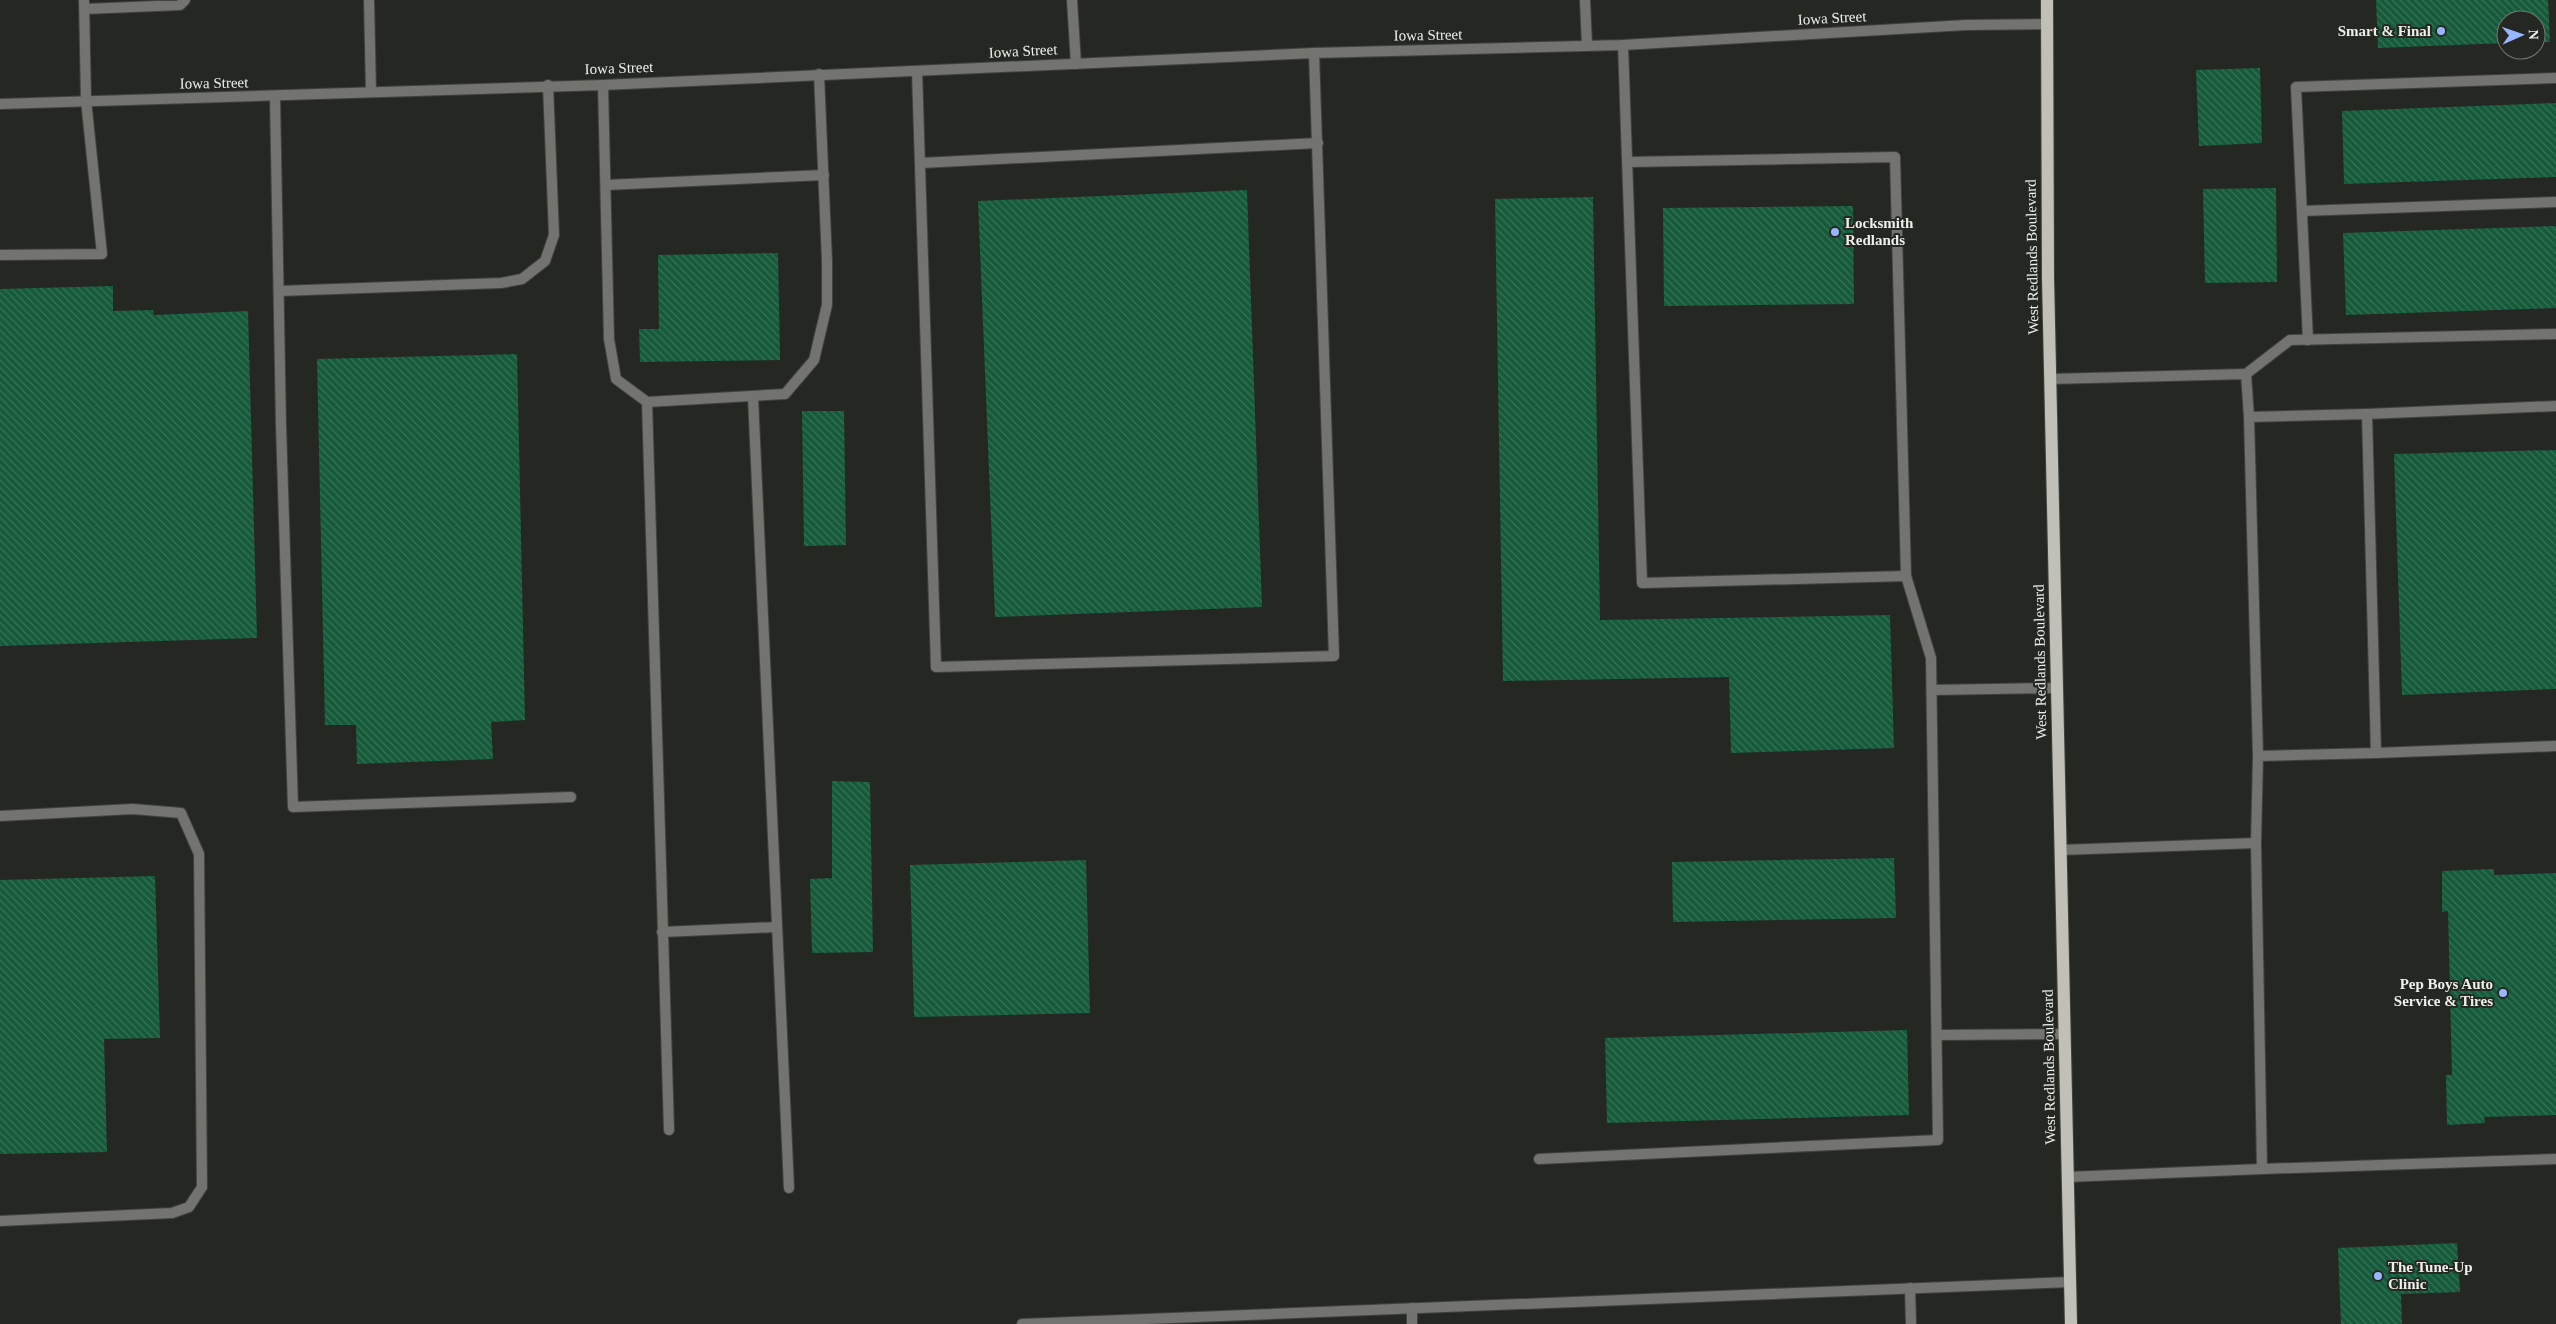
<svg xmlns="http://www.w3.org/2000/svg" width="2556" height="1324" font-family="Georgia,serif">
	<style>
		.building { fill: url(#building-back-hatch) }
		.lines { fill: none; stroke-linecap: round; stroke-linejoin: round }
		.service-casing { stroke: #41443e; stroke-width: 12 }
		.minor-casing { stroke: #41443e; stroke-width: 12 }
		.primary-casing { stroke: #41443e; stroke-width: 14 }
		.service { stroke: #73736f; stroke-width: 10 }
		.minor { stroke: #73736f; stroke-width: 10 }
		.primary { stroke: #c1c0b8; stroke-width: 12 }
		.poi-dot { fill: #98b6fd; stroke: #252822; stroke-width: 2 }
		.labels { text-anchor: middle; stroke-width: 4; stroke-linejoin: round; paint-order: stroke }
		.street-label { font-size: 15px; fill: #edefeb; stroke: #252822 }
		.poi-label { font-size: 15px; font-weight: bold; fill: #edefeb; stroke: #252822; text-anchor: end }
	</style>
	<defs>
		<pattern id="building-back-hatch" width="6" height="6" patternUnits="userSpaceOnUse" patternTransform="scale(1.25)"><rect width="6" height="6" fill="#155a3a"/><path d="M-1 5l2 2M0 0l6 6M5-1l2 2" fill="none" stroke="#377257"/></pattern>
	</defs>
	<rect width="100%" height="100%" fill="#252822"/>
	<!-- building -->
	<g class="building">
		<path d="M 2376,0 L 2548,0 L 2550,42 L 2536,42 L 2536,20 L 2506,20 L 2506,43 L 2378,48 Z"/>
		<path d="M 2260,68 L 2262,143 L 2199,146 L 2196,70 Z"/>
		<path d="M 2556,103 L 2556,177 L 2344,184 L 2342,111 Z"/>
		<path d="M 2276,188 L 2277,282 L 2205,283 L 2203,189 Z"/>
		<path d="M 1247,190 L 1262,607 L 995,617 L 978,201 Z"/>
		<path d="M 1593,197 L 1600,620 L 1890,615 L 1894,748 L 1731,753 L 1729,677 L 1503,681 L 1495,199 Z"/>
		<path d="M 1853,206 L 1854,304 L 1664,306 L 1663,208 Z"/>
		<path d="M 2556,226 L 2556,308 L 2346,315 L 2343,233 Z"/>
		<path d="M 778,253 L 780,360 L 640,362 L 639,329 L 659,329 L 658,255 Z"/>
		<path d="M 113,286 L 113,311 L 153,310 L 154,315 L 248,311 L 257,638 L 0,646 L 0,289 Z"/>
		<path d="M 517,354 L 525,720 L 491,722 L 493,759 L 357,764 L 356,725 L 325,725 L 317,359 Z"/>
		<path d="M 802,411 L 844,411 L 846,545 L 804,546 Z"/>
		<path d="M 2556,450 L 2556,689 L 2402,695 L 2394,454 Z"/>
		<path d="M 832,781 L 870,782 L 873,952 L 812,953 L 810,879 L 832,878 Z"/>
		<path d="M 1894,858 L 1896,918 L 1673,922 L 1672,862 Z"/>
		<path d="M 1086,860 L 1090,1013 L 914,1017 L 910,865 Z"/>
		<path d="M 2494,869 L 2494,875 L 2556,873 L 2556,1115 L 2484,1117 L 2485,1123 L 2447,1125 L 2446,1075 L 2452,1075 L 2448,911 L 2442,912 L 2442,871 Z"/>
		<path d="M 155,876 L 160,1038 L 104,1039 L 107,1152 L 0,1154 L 0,880 Z"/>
		<path d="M 1907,1030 L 1909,1115 L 1607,1123 L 1605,1038 Z"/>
		<path d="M 2457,1243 L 2460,1292 L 2401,1294 L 2402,1324 L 2341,1324 L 2338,1248 Z"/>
	</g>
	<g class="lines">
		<defs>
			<g id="service">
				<path d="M 369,0 L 371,91"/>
				<path d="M 1072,0 L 1076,64"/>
				<path d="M 1585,0 L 1587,46"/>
				<path d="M 85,9 L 180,5 L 185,0"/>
				<path d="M 917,71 L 936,667 L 1334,656 L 1314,53"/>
				<path d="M 603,85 L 609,339 L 616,379 L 647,402 L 785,394 L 814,360 L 827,305 L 827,261 L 819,74"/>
				<path d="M 275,97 L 281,425 L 293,807 L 571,797"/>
				<path d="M 1628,162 L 1895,157 L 1906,576"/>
				<path d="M 921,163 L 1318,143"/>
				<path d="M 606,185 L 824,175"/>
				<path d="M 2302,211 L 2556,202"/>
				<path d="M 0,255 L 102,254 L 86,100 L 84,0"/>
				<path d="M 279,291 L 501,283 L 522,279 L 545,261 L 554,235 L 548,85"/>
				<path d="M 2308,340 L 2296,87 L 2556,78"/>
				<path d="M 2246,374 L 2290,340 L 2556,334"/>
				<path d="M 2050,379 L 2246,374 L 2249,417"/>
				<path d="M 753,397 L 789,1188"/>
				<path d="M 647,402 L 669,1130"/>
				<path d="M 2367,414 L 2556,406"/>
				<path d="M 1932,690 L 2057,688"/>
				<path d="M 2376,753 L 2556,746"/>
				<path d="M 0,816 L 133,809 L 181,813 L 199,854 L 202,1187 L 189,1207 L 172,1213 L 0,1221"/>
				<path d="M 2060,850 L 2256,843 L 2258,756 L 2249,417 L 2367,414 L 2376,753 L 2258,756"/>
				<path d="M 662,932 L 777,927"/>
				<path d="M 1937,1035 L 2064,1034"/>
				<path d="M 1539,1159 L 1938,1140 L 1931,658 L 1906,576 L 1642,583 L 1623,45"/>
				<path d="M 2262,1169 L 2556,1159"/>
				<path d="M 2067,1177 L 2262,1169 L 2256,843"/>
				<path d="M 1910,1288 L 1911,1324"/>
				<path d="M 1412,1308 L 1412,1324"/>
				<path d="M 1022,1324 L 2070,1282"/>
			</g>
			<path id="minor" d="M 0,104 L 603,85 L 1314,53 L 1623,45 L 1966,25 L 2047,24"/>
			<path id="primary" d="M 2047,0 L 2048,278 L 2071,1324"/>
		</defs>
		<!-- service casing -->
		<use href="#service" class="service-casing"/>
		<!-- minor casing -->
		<use href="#minor" class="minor-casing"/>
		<!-- primary casing -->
		<use href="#primary" class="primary-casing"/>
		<!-- service -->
		<use href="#service" class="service"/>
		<!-- minor -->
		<use href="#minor" class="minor"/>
		<!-- primary -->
		<use href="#primary" class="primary"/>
	</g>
	<!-- markers -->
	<g class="poi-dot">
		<circle cx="2441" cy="31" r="5"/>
		<circle cx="1835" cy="232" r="5"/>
		<circle cx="2503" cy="993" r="5"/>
		<circle cx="2378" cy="1276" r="5"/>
	</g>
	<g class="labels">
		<!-- street labels -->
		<g class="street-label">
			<text transform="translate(1832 18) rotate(-3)" y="5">Iowa Street</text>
			<text transform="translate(1428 35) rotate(-1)" y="5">Iowa Street</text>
			<text transform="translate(1023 51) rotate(-3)" y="5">Iowa Street</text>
			<text transform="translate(619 68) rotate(-2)" y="5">Iowa Street</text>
			<text transform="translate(214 83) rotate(-1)" y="5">Iowa Street</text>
			<text transform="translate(2032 257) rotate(-91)" y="5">West Redlands Boulevard</text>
			<text transform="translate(2040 662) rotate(-91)" y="5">West Redlands Boulevard</text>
			<text transform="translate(2049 1067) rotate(-91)" y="5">West Redlands Boulevard</text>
		</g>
		<!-- poi labels -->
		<g class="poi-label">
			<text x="2431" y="36">Smart &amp; Final</text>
			<text x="1845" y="228" text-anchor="start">Locksmith<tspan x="1845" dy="17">Redlands</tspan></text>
			<text x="2493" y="989">Pep Boys Auto<tspan x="2493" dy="17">Service &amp; Tires</tspan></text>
			<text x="2388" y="1272" text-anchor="start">The Tune-Up<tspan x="2388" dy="17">Clinic</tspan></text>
		</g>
	</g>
	<!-- north arrow -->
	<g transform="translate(2521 35) rotate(88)"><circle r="24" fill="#252822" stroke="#757872"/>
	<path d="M0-4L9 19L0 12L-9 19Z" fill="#98b6fd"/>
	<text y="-8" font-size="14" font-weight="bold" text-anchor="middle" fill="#edefeb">N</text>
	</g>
</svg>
